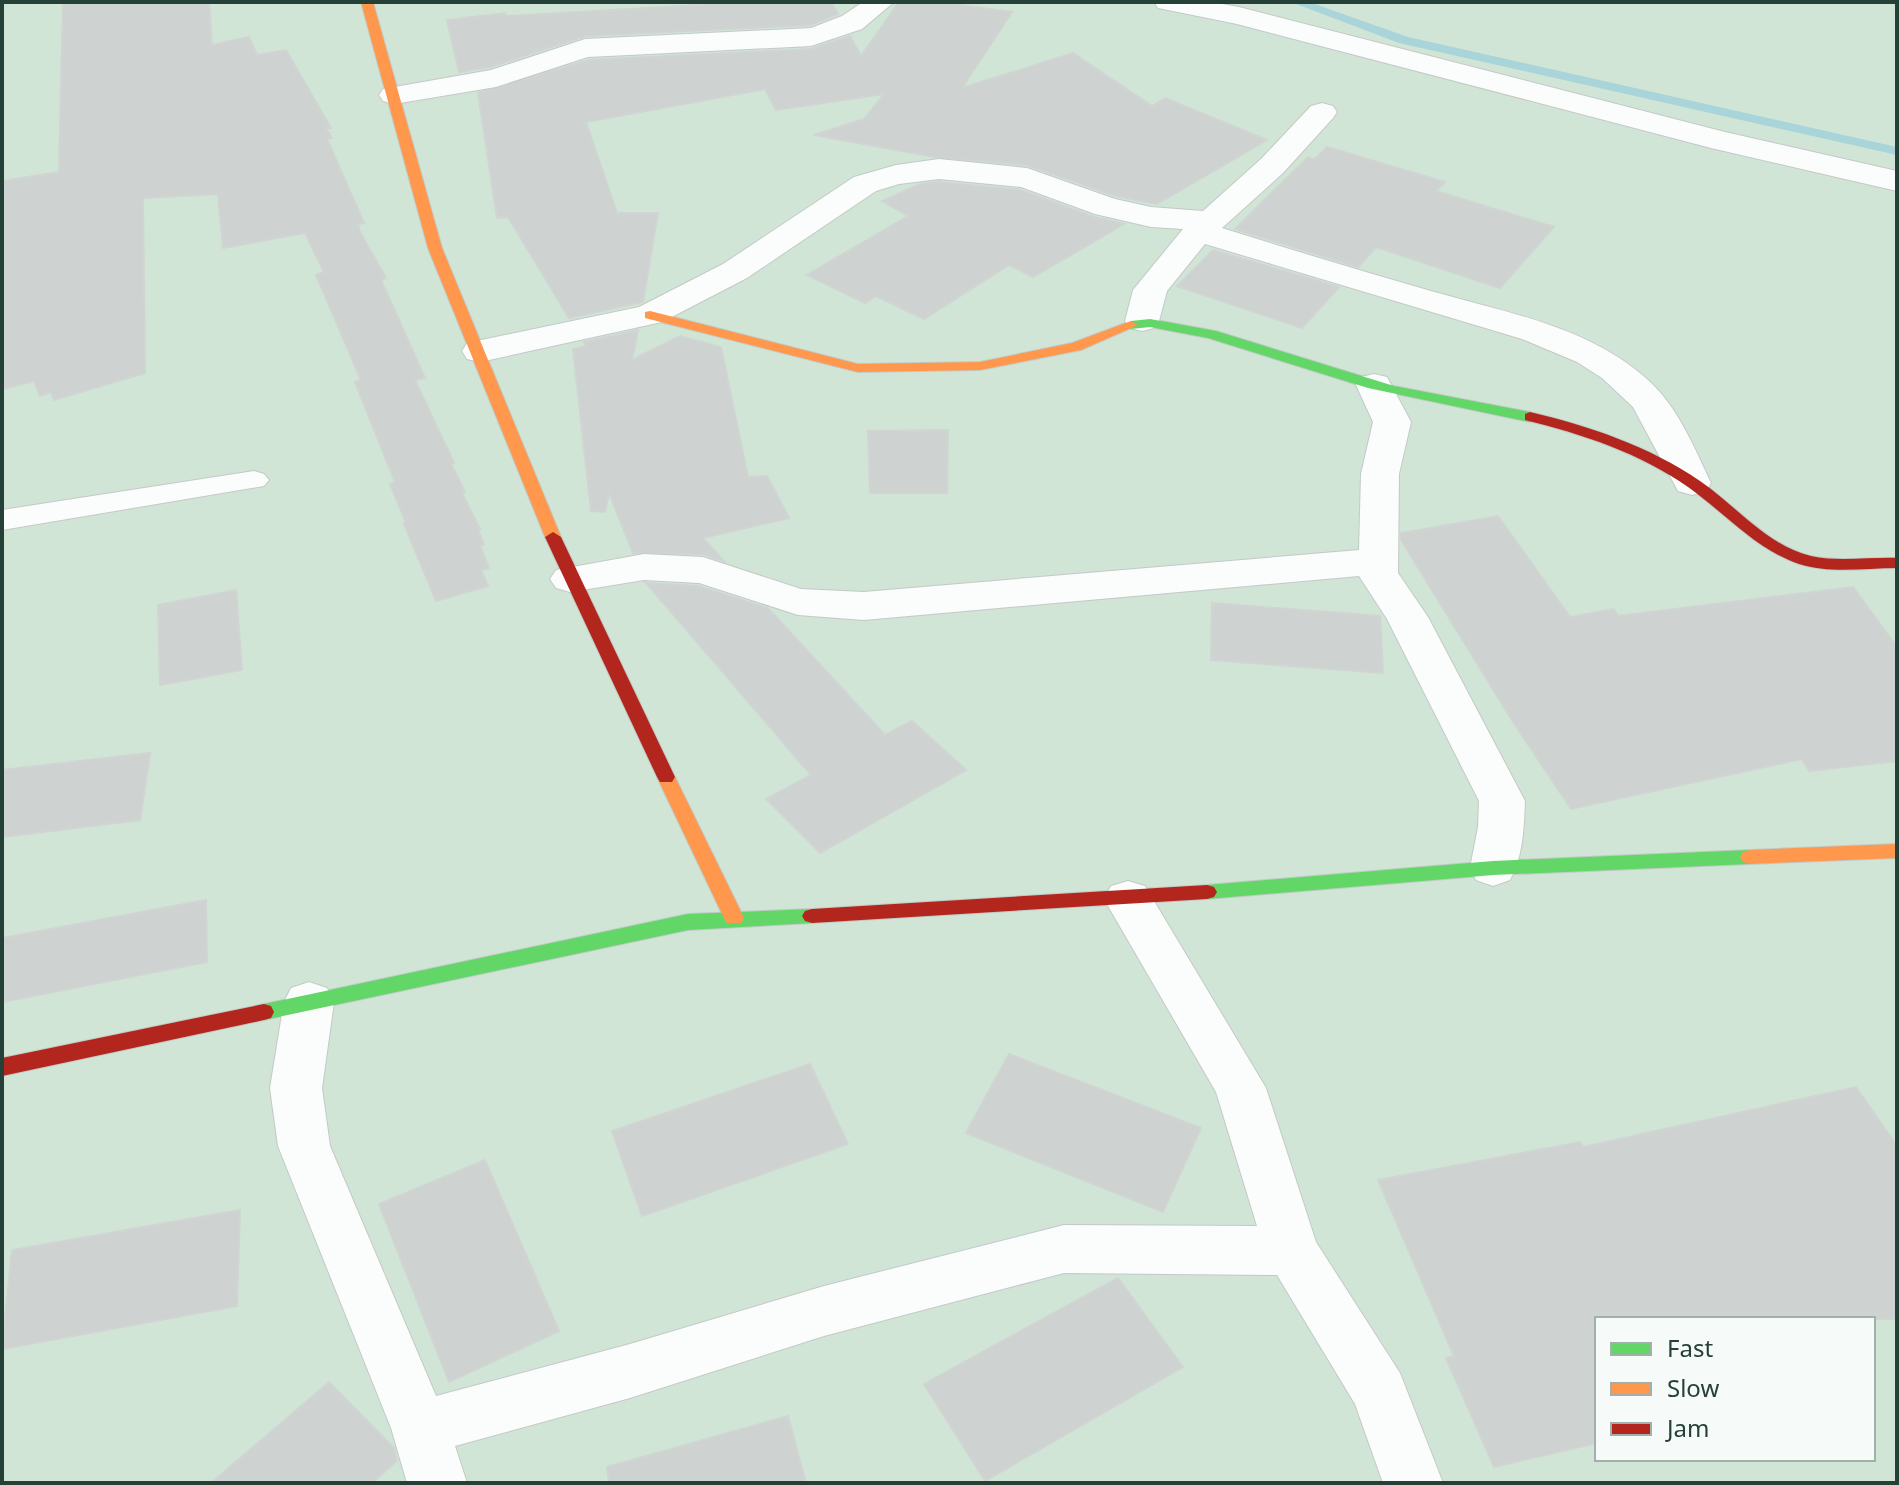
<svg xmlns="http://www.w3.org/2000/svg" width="1899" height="1485" font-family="'Noto Sans',sans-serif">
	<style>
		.green { fill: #d0e5d6; fill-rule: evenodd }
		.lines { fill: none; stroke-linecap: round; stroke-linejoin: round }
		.stream { fill: #a9d4d9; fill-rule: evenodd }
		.building { fill: #ced3d1; stroke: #d0d5d3; stroke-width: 2 }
		.lane-casing { stroke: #c4c9c7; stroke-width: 2 }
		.street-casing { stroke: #c4c9c7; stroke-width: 2 }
		.fast-casing { stroke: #c2cac7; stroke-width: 2 }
		.slow-casing { stroke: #c2cac7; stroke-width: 2 }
		.jam-casing { stroke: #c2cac7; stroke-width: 2 }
		.lane { fill: #fbfcfc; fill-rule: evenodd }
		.street { fill: #fbfcfc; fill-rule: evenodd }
		.fast { fill: #63d668; fill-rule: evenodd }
		.slow { fill: #ff974d; fill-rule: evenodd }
		.jam { fill: #b3261e; fill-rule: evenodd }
	</style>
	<rect width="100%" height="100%" fill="#e7ecea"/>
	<!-- green -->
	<path class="green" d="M 2,2 L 1897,2 L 1897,1483 L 2,1483 ZM 1597,1319 L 1873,1319 L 1873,1459 L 1597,1459 Z"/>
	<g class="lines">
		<!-- stream -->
		<path class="stream" d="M 1291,2 L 1309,2 L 1408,37 L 1897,147 L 1897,155 L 1399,43 Z"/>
	</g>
	<!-- building -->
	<g class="building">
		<path d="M 63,2 L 209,2 L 212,45 L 249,37 L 257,55 L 286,50 L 331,128 L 326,129 L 332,138 L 327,139 L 364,223 L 358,224 L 360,232 L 386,278 L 381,280 L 425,378 L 415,380 L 454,463 L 451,464 L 465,492 L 462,493 L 480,529 L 478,530 L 484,544 L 480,546 L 489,568 L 481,570 L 488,586 L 436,601 L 404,524 L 406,523 L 390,484 L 395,482 L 355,382 L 361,380 L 316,275 L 324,272 L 305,233 L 223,248 L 218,194 L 143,198 L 145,373 L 54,400 L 51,392 L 40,396 L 34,381 L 2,389 L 2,181 L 59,172 Z"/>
		<path d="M 750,2 L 831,2 L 838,14 L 810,25 L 585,36 L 490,67 L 459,72 L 447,20 L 505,13 L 506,16 Z"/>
		<path d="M 899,2 L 938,2 L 1012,12 L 962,88 L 1073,53 L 1152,106 L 1165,98 L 1267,140 L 1157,204 L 1116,196 L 1027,165 L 935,157 L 814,135 L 864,119 L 884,94 L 776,110 L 765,89 L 586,122 L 617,213 L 658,213 L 643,302 L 569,318 L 508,217 L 497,218 L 478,93 L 589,60 L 811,49 L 850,36 L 861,56 Z"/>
		<path d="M 1327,147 L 1445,182 L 1436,191 L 1554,227 L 1500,288 L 1376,247 L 1358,267 L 1235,229 L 1308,157 L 1314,160 Z"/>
		<path d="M 939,182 L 1020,190 L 1094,217 L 1124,224 L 1033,277 L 1009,265 L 924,319 L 876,296 L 865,303 L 807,275 L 908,216 L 882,201 L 920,184 Z"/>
		<path d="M 1213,250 L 1339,287 L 1302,328 L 1177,286 Z"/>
		<path d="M 638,330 L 632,360 L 680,336 L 721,347 L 748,477 L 767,476 L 789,518 L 703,538 L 724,561 L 703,554 L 633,553 L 609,493 L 605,512 L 591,511 L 573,349 L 586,346 L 584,342 Z"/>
		<path d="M 948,430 L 947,493 L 870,493 L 868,431 Z"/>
		<path d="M 1498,516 L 1570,617 L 1614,609 L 1618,616 L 1853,587 L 1897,647 L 1897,761 L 1809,771 L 1802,759 L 1571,809 L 1513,722 L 1401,540 L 1401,533 Z"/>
		<path d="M 646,583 L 698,586 L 768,608 L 885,735 L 912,721 L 966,770 L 820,853 L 766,799 L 811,775 Z"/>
		<path d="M 236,590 L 242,670 L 160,685 L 158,605 Z"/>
		<path d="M 1212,603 L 1380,616 L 1383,673 L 1211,660 Z"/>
		<path d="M 150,753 L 140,820 L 2,837 L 2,770 Z"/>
		<path d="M 206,900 L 207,962 L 2,1002 L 2,938 Z"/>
		<path d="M 1009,1054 L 1201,1128 L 1163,1212 L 966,1133 Z"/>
		<path d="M 810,1064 L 848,1144 L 642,1216 L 612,1131 Z"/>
		<path d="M 1856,1087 L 1897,1146 L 1897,1319 L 1597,1319 L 1597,1443 L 1494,1467 L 1446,1358 L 1454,1356 L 1378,1180 L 1580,1142 L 1583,1147 Z"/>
		<path d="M 485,1160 L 559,1331 L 449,1382 L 379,1204 Z"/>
		<path d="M 240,1210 L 237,1306 L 2,1349 L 12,1250 Z"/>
		<path d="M 1118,1278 L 1183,1367 L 985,1481 L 924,1384 Z"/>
		<path d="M 329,1382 L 394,1448 L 397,1461 L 372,1483 L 211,1483 Z"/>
		<path d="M 788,1416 L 806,1483 L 609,1483 L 607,1467 Z"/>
	</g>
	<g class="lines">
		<defs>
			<path id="lane" d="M 254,471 L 264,474 L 269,480 L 264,486 L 2,530 L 2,510 Z"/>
			<g id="street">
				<path d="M 863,2 L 894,2 L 862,29 L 811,46 L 588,57 L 496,87 L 394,104 L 383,101 L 379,95 L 383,89 L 491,70 L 585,39 L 811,28 L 842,16 Z"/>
				<path d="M 1154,2 L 1211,2 L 1239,7 L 1725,132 L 1897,171 L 1897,191 L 1711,148 L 1237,24 L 1158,8 Z"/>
				<path d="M 1322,103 L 1333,106 L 1337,112 L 1333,118 L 1283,173 L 1222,228 C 1292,250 1361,271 1431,291 C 1507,313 1588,326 1648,380 C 1678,407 1694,447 1711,483 L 1706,491 L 1692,495 L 1678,491 L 1633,407 L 1602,378 L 1577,362 L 1522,339 L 1205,244 L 1167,291 L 1159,321 L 1154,328 L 1142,331 L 1130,328 L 1125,321 L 1133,290 L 1183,229 L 1151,227 L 1095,214 L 1021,187 L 939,179 L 899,184 L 876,191 L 747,278 L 662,322 L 480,362 L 467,359 L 462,351 L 467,343 L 639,307 L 723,264 L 854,177 L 896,165 L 939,159 L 1027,168 L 1115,199 L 1151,207 L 1203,211 L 1261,159 L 1311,106 Z"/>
				<path d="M 1374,374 L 1387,377 L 1411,422 L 1399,474 L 1398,573 L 1428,617 L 1525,801 C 1524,828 1523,857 1510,880 L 1493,886 L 1476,880 L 1470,868 L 1478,827 L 1479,801 L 1387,619 L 1359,576 L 864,620 L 798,615 L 699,583 L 644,580 L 570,592 L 556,588 L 550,579 L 556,570 L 644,554 L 703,557 L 801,589 L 864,592 L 1359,550 L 1361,474 L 1373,422 L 1356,385 L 1361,377 Z"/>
				<path d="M 1128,881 L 1145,886 L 1266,1088 L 1316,1242 L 1400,1373 L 1443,1483 L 1383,1483 L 1355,1404 L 1277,1275 L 1064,1273 L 824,1336 L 630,1398 L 455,1446 L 467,1483 L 407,1483 L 391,1428 L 278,1146 L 270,1088 L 284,1002 L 291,988 L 309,982 L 327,988 L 334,1002 L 322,1088 L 330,1146 L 436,1396 L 630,1344 L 824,1286 L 1064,1225 L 1257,1226 L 1216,1092 L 1104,899 L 1111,886 Z"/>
			</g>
			<g id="fast">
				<path d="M 1150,319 L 1216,331 L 1394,386 L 1530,412 L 1538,417 L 1530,422 L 1368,388 L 1208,338 L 1150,327 L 1131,329 L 1124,325 L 1131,321 Z"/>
				<path d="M 1750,850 L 1757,852 L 1760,857 L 1757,862 L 1750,864 L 1493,875 L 1207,899 L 1200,897 L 1197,892 L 1200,887 L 1207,885 L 1493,861 Z"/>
				<path d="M 812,909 L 819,911 L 822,916 L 819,921 L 812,923 L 688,930 L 264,1020 L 257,1018 L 254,1012 L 257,1006 L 264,1004 L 688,914 Z"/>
			</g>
			<g id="slow">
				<path d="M 361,2 L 373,2 L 442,248 L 561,537 L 559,541 L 553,542 L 545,537 L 428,248 Z"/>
				<path d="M 650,311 L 858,364 L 980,362 L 1072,343 L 1131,321 L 1138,325 L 1081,350 L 980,370 L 858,372 L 645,318 L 645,312 Z"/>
				<path d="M 666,770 L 675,777 L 744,918 L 741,923 L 727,923 L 724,918 L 657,777 Z"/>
				<path d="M 1897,844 L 1897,858 L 1750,864 L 1743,862 L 1740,857 L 1743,852 L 1750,850 Z"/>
			</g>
			<g id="jam">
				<path d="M 1530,412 C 1589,426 1649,446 1700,481 C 1735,505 1768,546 1811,556 C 1838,562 1869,557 1897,558 L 1897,568 C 1865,568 1830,574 1799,564 C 1755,549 1725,513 1688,487 C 1640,453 1582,434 1525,420 L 1525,414 Z"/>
				<path d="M 553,532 L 561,537 L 675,777 L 672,782 L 660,782 L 657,777 L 545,537 Z"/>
				<path d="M 1207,885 L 1214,887 L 1217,892 L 1214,897 L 1207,899 L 812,923 L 805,921 L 802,916 L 805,911 L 812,909 Z"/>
				<path d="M 264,1004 L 271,1006 L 274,1012 L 271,1018 L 264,1020 L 2,1076 L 2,1058 Z"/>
			</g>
		</defs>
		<!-- lane casing -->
		<use href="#lane" class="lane-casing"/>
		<!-- street casing -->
		<use href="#street" class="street-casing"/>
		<!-- fast casing -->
		<use href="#fast" class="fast-casing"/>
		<!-- slow casing -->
		<use href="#slow" class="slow-casing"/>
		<!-- jam casing -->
		<use href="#jam" class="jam-casing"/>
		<!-- lane -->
		<use href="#lane" class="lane"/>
		<!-- street -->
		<use href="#street" class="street"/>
		<!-- fast -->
		<use href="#fast" class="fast"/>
		<!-- slow -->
		<use href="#slow" class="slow"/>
		<!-- jam -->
		<use href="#jam" class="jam"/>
	</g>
	<!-- border -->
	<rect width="1899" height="1485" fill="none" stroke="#244037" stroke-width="8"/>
	<!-- legend -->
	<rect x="1595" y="1317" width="280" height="144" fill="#f6faf8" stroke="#a2b0ab" stroke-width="2"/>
	<rect x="1611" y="1343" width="40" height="12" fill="#63d668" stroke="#a2b0ab" stroke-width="2"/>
	<text x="1667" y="1357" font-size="24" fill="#244037">Fast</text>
	<rect x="1611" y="1383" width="40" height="12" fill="#ff974d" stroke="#a2b0ab" stroke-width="2"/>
	<text x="1667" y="1397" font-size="24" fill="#244037">Slow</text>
	<rect x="1611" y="1423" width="40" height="12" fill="#b3261e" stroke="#a2b0ab" stroke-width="2"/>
	<text x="1667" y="1437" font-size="24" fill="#244037">Jam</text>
</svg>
